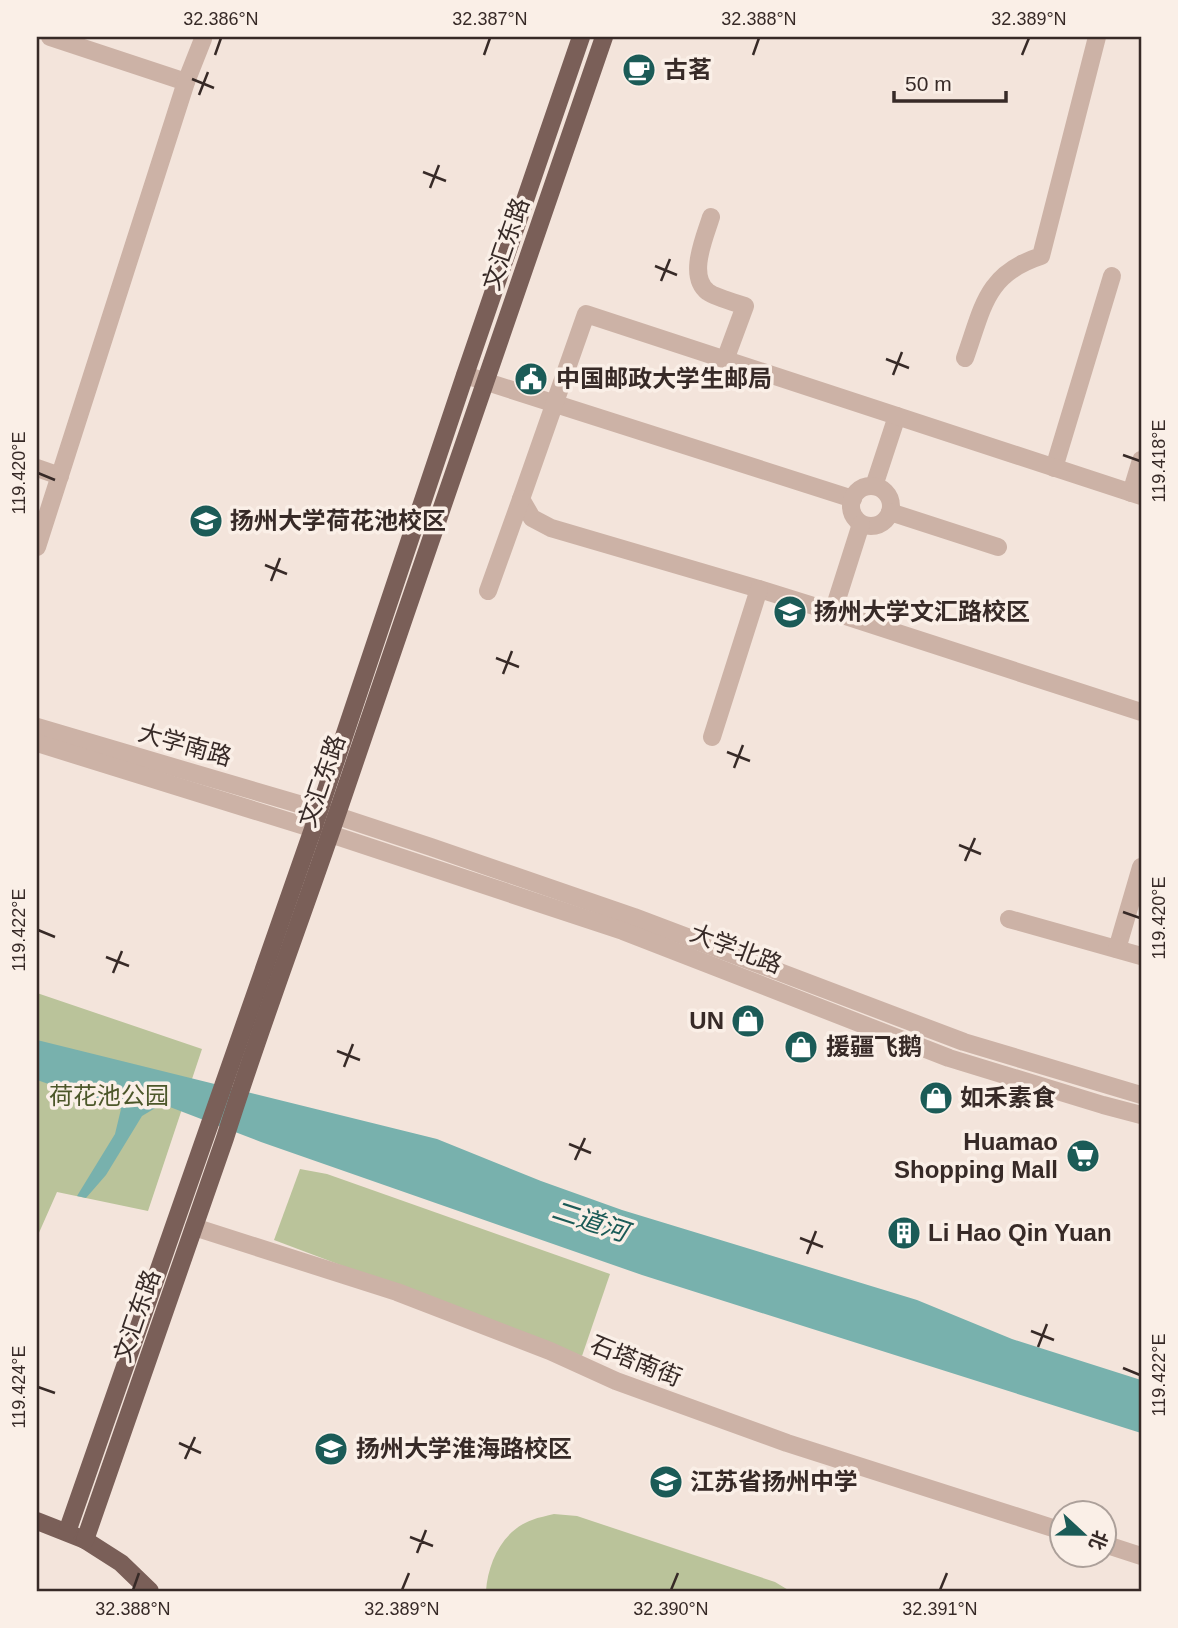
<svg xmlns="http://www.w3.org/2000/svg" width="1178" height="1628" font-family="Helvetica,'Noto Sans SC',sans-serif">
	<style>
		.green { fill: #bac39a }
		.water { fill: #78b1ad }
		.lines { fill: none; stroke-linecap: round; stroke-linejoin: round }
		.minor { stroke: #ccb2a6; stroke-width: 18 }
		.major { stroke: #7a5f58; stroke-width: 18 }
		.ticks { fill: none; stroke: #372a27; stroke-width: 2.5 }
		.labels { text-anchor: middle; stroke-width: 7; stroke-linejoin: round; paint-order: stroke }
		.poi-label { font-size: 24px; font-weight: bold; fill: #372a27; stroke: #faefe7; text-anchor: start }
		.street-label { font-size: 24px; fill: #372a27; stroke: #faefe7 }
		.park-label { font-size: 24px; fill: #4c572a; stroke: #faefe7 }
		.water-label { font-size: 26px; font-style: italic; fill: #1b5b57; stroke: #faefe7 }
		.neatline { fill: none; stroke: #372a27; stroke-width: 2.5 }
		.ticks-label { font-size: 18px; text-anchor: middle; fill: #372a27 }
	</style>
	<rect width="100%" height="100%" fill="#f3e4db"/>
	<!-- green -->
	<g class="green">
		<path d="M 37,993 L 202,1049 L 148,1211 L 57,1192 L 38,1235 L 37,1234 Z"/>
		<path d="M 300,1169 L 327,1174 L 610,1274 L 582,1356 L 274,1240 Z"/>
		<path d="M 554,1514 L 577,1516 L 775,1582 L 790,1591 L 486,1591 C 488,1562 503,1530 532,1520 C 539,1517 547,1516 554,1514 Z"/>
	</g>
	<!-- water -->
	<path class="water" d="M 37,1040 L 437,1139 L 541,1181 L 622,1210 L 917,1300 L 1012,1339 L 1141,1380 L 1141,1433 L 642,1275 L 261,1142 L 162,1104 L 142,1116 L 106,1175 L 86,1198 L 77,1196 L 115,1134 L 121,1109 L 37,1080 Z"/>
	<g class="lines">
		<!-- minor -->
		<g class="minor">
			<path d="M 50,37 L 186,82"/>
			<path d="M 711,217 C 705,237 687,276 708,292 C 715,297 736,303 745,306 L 725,360"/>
			<path d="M 965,358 C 983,308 985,274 1041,256 L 1097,37"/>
			<path d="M 465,375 L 853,499"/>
			<path d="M 37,468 L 60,476"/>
			<path d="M 1054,468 L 1112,276"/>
			<path d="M 874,486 L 897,416"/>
			<circle cx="871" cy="506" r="20"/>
			<path d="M 1131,493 L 1141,460"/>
			<path d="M 890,512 L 998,547"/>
			<path d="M 861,524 L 833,612 L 759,589 L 551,528 L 532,518 L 521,499 L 586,314 L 1141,496"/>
			<path d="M 37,547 L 186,82 L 203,39"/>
			<path d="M 488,591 L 521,499"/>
			<path d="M 833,612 L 1141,712"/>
			<path d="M 37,727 L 319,810 L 431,847 L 634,917 L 964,1042 L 1141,1095"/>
			<path d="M 712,737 L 759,589"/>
			<path d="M 37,743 L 330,834 L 623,931 L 949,1058 L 1103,1105 L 1141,1115"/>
			<path d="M 1009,919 L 1141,956"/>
			<path d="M 1117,949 L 1141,867"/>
			<path d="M 194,1227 L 397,1292 L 550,1351 L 616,1381 L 787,1443 L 1062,1531"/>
			<path d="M 1104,1544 L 1141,1556"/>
		</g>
		<!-- major -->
		<g class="major">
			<path d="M 37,1521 L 85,1540 L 121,1563 L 150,1591"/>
			<path d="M 67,1532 L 313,829 L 465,375 L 581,37"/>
			<path d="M 85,1540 L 225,1138 C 259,1030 299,925 336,817 C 425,557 513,297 604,37"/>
		</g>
	</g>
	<!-- ticks -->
	<path class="ticks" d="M 215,55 L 221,38M 484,55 L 490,38M 753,55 L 759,38M 1022,55 L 1029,38M 192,79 L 214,88M 199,95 L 208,72M 423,172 L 446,181M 430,188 L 439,165M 655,266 L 677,275M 661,281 L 670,259M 886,359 L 909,368M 893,375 L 902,352M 1123,455 L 1140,461M 38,473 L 55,480M 265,565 L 287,574M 271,581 L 280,558M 496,658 L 519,667M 503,674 L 512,651M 727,752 L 750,761M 734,768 L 743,745M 959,845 L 981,854M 965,861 L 975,838M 1123,912 L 1140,918M 38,930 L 55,937M 106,957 L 129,966M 113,973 L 122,951M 337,1051 L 360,1060M 344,1067 L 353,1044M 569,1144 L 591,1153M 575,1160 L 585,1138M 800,1238 L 823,1247M 807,1254 L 816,1231M 1031,1331 L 1054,1340M 1038,1347 L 1047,1324M 1123,1368 L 1140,1375M 38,1387 L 55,1393M 179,1443 L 201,1453M 185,1459 L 195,1437M 410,1537 L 433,1546M 417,1553 L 426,1530M 133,1590 L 139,1573M 402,1590 L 409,1573M 671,1590 L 678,1573M 940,1590 L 947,1573"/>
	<!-- icons -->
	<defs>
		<symbol id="cafe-disc" viewBox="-11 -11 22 22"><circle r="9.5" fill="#1b5b57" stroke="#faefe7"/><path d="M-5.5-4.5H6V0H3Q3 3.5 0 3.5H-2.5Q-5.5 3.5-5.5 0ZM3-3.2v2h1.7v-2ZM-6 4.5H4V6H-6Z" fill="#fff"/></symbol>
		<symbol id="civic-disc" viewBox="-11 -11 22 22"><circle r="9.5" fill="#1b5b57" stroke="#faefe7"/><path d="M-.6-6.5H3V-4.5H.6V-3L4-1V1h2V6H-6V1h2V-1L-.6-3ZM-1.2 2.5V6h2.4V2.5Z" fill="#fff"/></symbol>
		<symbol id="university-disc" viewBox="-11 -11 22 22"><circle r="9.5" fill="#1b5b57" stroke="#faefe7"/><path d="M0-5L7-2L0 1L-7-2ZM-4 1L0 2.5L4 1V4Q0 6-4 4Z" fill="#fff"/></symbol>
		<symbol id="shop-disc" viewBox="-11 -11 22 22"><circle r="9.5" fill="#1b5b57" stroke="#faefe7"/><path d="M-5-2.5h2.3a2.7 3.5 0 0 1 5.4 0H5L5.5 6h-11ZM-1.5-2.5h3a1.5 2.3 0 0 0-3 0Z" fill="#fff"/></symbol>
		<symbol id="supermarket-disc" viewBox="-11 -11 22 22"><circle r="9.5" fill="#1b5b57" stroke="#faefe7"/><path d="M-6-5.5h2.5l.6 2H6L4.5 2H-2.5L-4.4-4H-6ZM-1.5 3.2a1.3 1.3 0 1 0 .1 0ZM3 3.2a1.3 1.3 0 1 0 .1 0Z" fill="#fff"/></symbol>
		<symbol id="building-disc" viewBox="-11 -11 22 22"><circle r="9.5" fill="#1b5b57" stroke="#faefe7"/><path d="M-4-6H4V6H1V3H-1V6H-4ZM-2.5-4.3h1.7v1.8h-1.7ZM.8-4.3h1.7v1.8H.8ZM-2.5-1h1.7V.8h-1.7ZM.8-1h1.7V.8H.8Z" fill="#fff"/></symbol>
		<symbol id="school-disc" viewBox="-11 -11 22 22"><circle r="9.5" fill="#1b5b57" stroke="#faefe7"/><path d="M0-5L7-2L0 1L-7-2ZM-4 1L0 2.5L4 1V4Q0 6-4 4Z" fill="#fff"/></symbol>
	</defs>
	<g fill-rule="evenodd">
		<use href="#cafe-disc" x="620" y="51" width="38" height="38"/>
		<use href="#civic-disc" x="512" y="360" width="38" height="38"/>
		<use href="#university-disc" x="187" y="502" width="38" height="38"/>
		<use href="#university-disc" x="771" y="593" width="38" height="38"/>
		<use href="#shop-disc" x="729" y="1002" width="38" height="38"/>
		<use href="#shop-disc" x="782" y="1028" width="38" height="38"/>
		<use href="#shop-disc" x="917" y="1079" width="38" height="38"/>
		<use href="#supermarket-disc" x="1064" y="1137" width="38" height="38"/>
		<use href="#building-disc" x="885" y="1214" width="38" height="38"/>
		<use href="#university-disc" x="312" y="1430" width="38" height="38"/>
		<use href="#school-disc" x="647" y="1463" width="38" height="38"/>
	</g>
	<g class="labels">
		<!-- poi labels -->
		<g class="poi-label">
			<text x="664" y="78">古茗</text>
			<text x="556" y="387">中国邮政大学生邮局</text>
			<text x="230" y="529">扬州大学荷花池校区</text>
			<text x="814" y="620">扬州大学文汇路校区</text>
			<text x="724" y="1029" text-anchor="end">UN</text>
			<text x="826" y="1055">援疆飞鹅</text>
			<text x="960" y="1106">如禾素食</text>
			<text x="1058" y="1150" text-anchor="end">Huamao<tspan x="1058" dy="28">Shopping Mall</tspan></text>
			<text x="928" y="1241">Li Hao Qin Yuan</text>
			<text x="356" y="1457">扬州大学淮海路校区</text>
			<text x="690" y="1490">江苏省扬州中学</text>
		</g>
		<!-- street labels -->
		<g class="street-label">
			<text transform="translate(506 244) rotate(-71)" y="8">文汇东路</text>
			<text transform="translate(185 745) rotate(16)" y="8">大学南路</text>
			<text transform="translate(322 781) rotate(-71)" y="8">文汇东路</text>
			<text transform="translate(736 949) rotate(21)" y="8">大学北路</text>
			<text transform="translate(137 1316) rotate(-71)" y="8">文汇东路</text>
			<text transform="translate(636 1361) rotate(22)" y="8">石塔南街</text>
		</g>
		<!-- park labels -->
		<g class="park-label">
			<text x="109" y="1104">荷花池公园</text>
		</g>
		<!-- water labels -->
		<g class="water-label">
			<text transform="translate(590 1221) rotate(18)" y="9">二道河</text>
		</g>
	</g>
	<!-- border -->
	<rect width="1178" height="1628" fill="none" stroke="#faefe7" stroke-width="77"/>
	<!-- north arrow -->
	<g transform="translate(1083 1534) rotate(112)"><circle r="33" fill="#faefe7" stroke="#aca09a" stroke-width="2"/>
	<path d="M0-5L12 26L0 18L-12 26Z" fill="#1b5b57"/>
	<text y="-10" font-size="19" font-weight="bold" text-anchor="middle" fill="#372a27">北</text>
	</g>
	<!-- scale -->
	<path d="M894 91v10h112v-10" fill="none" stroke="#372a27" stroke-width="3.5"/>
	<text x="905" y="91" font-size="21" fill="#372a27" stroke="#faefe7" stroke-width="5" paint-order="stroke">50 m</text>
	<rect x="38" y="38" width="1102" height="1552" class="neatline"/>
	<g class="ticks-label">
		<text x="221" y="25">32.386°N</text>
		<text x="490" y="25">32.387°N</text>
		<text x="759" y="25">32.388°N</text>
		<text x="1029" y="25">32.389°N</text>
		<text transform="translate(1159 461) rotate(-90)" y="6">119.418°E</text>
		<text transform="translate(19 473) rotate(-90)" y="6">119.420°E</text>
		<text transform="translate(1159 918) rotate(-90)" y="6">119.420°E</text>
		<text transform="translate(19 930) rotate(-90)" y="6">119.422°E</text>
		<text transform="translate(1159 1375) rotate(-90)" y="6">119.422°E</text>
		<text transform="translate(19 1387) rotate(-90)" y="6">119.424°E</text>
		<text x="133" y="1615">32.388°N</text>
		<text x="402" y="1615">32.389°N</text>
		<text x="671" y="1615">32.390°N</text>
		<text x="940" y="1615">32.391°N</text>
	</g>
</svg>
